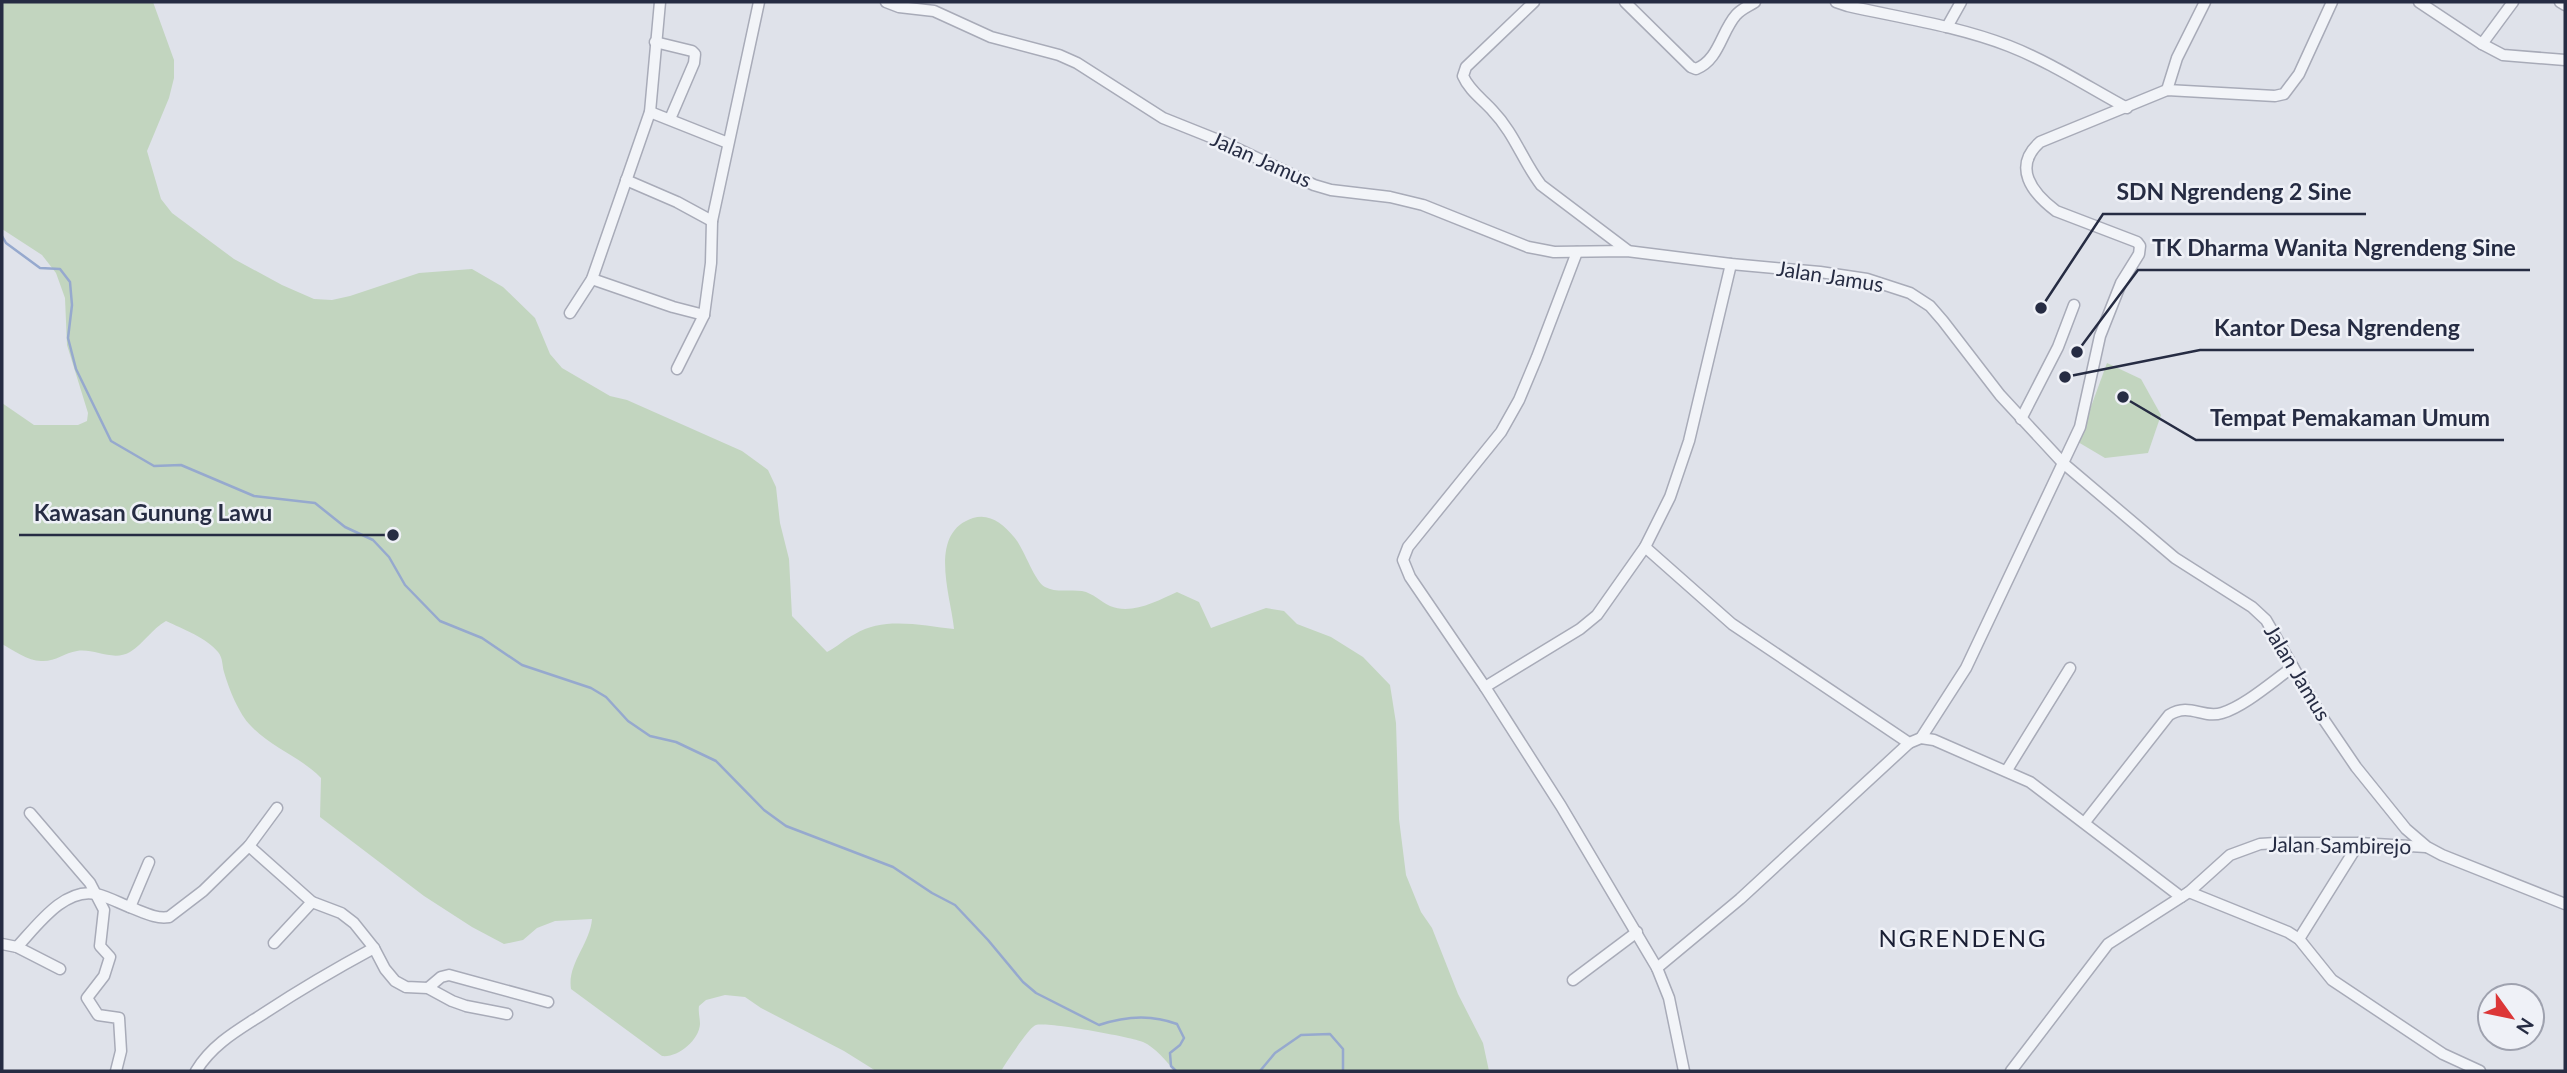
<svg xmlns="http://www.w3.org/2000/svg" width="2567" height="1073" font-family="Lato,sans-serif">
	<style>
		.green { fill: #c2d5bf }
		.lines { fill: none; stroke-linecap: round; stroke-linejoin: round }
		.stream { stroke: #96a9ce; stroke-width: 2.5 }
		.street-casing { stroke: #a8abb8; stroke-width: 13 }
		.street { stroke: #f2f4f8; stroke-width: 10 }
		.labels { text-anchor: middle; stroke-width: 5; stroke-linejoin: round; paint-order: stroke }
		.street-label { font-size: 21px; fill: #262c43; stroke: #eff1f7 }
		.quarter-label { font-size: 24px; letter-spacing: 2px; fill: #191e34; stroke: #eff1f7 }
		.leader { fill: none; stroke: #262c43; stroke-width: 2.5 }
		.callout-dot { fill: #262c43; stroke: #eff1f7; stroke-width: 2.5 }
		.callout-label { font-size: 23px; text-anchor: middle; font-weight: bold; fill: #262c43; stroke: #eff1f7; stroke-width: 5; stroke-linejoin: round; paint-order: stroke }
	</style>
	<rect width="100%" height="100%" fill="#dfe2ea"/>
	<!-- green -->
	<g class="green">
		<path d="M 2,2 L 153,2 L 174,60 L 174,78 L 169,98 L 147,151 L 161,199 L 172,213 L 234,259 L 282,285 L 314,299 L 332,300 L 350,296 L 419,273 L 472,269 L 503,287 L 535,318 L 550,354 L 562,368 L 610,396 L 627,400 L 742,451 L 768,470 L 776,487 L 780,523 L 789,559 L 792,616 L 827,652 C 837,647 845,639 855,634 C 884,616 923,626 954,629 C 951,596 927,533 973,518 C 990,513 1003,524 1014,537 C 1024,548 1034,581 1045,587 C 1056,593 1070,589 1082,591 C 1093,593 1101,602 1110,606 C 1132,615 1157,601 1177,592 L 1199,602 L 1211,628 L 1266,608 L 1284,611 L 1297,624 L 1331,637 L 1363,657 L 1390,685 L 1396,723 L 1399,819 L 1406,875 L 1421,912 L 1432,928 L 1458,994 L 1483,1043 L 1489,1071 L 1175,1071 C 1167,1062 1155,1047 1143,1042 C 1130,1037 1049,1022 1036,1025 C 1030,1026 1006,1063 1001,1071 L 876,1071 L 844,1051 L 761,1008 L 745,997 L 725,995 L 706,1000 L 699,1006 C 698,1012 700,1018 700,1024 C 699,1041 677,1058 662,1056 L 571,989 C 567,964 590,944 592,919 L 555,921 L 537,928 L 523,940 L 504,944 L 472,927 L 424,896 L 320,817 L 321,778 C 301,757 272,748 251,726 C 239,714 229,689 224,672 C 222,665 223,658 218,652 C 207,638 183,629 166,621 C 152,629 143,644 130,652 C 113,662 94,648 77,651 C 64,653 55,662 41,661 C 28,661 13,650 2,644 L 2,403 L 34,425 L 78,425 L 87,421 L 88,413 L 67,345 L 65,298 L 56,273 L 42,255 L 2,229 Z"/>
		<path d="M 2107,363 L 2141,379 L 2161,415 L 2148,453 L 2105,458 L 2078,442 Z"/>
	</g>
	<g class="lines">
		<!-- stream -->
		<g class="stream">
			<path d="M 2,236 L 6,243 L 40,268 L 60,269 L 70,282 L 72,305 L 68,338 L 76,369 L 111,441 L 154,466 L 181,465 L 254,496 L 315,503 L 345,527 L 373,540 L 389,557 L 405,585 L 440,621 L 482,638 L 522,665 L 591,688 L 606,697 L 628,721 L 650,736 L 676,742 L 716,761 L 764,810 L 786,826 L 893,867 L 932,893 L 955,905 L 988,940 L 1023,982 L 1036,993 L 1099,1025 C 1125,1016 1151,1014 1177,1024 L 1184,1038 L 1180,1045 L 1170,1053 L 1171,1066 L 1176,1071"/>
			<path d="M 1260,1071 L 1275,1053 L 1301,1035 L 1330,1034 L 1343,1049 L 1343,1071"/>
		</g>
		<defs>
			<g id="street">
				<path d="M 886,2 L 899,7 L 934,11 L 991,37 L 1059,55 L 1077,63 L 1163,118 L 1223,142 L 1314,185 L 1331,190 L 1390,197 L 1423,205 L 1528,247 L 1554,252 L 1627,251 L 1731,264 L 1820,272 L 1867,279 L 1910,293 L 1930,306 L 1943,321 L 2000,395 L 2063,463 L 2175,558 L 2252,607 L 2266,620 L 2322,717 L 2356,767 L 2406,829 L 2427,847 L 2442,855 L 2565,904"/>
				<path d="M 1534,2 L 1466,67 L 1463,76 C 1469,90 1482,99 1492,110 C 1515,134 1522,160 1541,185 L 1627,250"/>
				<path d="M 1625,2 L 1691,67 L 1696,69 C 1719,60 1721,32 1736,15 C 1741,9 1749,6 1755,2"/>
				<path d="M 1836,2 L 1848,6 C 1902,18 1957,26 2009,46 C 2050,62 2088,87 2127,108"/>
				<path d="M 2419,2 L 2482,44 L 2503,55 L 2565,60"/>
				<path d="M 2560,2 L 2565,5"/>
				<path d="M 1947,27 L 1961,2"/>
				<path d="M 655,42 L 692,51 L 695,54 L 694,63 L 670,119"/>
				<path d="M 2482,44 L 2513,2"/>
				<path d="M 2167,90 L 2177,58 L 2205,2"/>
				<path d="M 650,112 L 728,143"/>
				<path d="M 626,180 L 677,202 L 712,221"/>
				<path d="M 1577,252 L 1537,357 L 1519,400 L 1501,432 L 1408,547 L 1403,560 L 1410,577 L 1485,687 L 1561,806 L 1657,968 L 1669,998 L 1684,1071"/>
				<path d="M 592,279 L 673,307 L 704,315 L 711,263 L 712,221 L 759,2"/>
				<path d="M 570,313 L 592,279 L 650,112 L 660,2"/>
				<path d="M 677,369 L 704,315"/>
				<path d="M 2021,419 L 2058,347 L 2074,305"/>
				<path d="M 1645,547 L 1732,624 L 1909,743 L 1921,738 L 1934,740 L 2030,782 L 2181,897"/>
				<path d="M 1485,687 L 1580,629 L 1597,615 L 1645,547 L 1670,497 L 1689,441 L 1731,264"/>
				<path d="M 1921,738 L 1966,668 L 2080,427 L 2100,336 L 2121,283 L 2139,254 L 2140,246 L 2137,242 L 2056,211 C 2032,193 2012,167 2040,142 L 2167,90 L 2275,96 L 2284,94 L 2299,74 L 2332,2"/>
				<path d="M 2007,770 L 2070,668"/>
				<path d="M 30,813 L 90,883 L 104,910 L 100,946 L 110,957 L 104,976 L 87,998 L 98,1015 L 119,1018 L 121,1051 L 116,1071"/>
				<path d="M 2085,822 L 2169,715 C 2190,702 2202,719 2222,713 C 2245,706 2273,681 2293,667"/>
				<path d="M 249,846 L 277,808"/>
				<path d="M 2189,892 L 2288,932 L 2299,939 L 2332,980 L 2443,1054 L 2480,1071"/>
				<path d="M 130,907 L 149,862"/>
				<path d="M 2299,939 L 2359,843"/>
				<path d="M 274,943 L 312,902"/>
				<path d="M 2,944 L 17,947 L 60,969"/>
				<path d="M 17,947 C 36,927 64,887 96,894 C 109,897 121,904 132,908 C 145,913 156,919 169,917 L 203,891 L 249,846 L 312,902 L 341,913 L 354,923 L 374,948 L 385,969 L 395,981 L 406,987 L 428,988 L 452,1001 L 466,1006 L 507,1014"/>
				<path d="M 1657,968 L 1740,899 L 1909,743"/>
				<path d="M 1573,980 L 1637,932"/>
				<path d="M 428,988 L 441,977 L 449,975 L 548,1002"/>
				<path d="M 196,1071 C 213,1043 240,1029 266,1012 C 301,989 337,968 374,948"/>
				<path d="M 2011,1071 L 2108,944 L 2189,892 L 2230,855 L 2260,844 L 2276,843 L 2359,843 L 2426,847"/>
			</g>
		</defs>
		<!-- street casing -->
		<use href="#street" class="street-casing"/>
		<!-- street -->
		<use href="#street" class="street"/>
	</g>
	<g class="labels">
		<!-- street labels -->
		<g class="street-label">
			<text transform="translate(1261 160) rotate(24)" y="7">Jalan Jamus</text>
			<text transform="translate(1830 277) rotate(9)" y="7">Jalan Jamus</text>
			<text transform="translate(2297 673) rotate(59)" y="7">Jalan Jamus</text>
			<text transform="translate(2340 846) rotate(1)" y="7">Jalan Sambirejo</text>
		</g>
		<!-- quarter labels -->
		<g class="quarter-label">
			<text x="1963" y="947">NGRENDENG</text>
		</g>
	</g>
	<!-- callouts -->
	<path class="leader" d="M2041 308L2103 214H2366M2077 352L2138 270H2530M2065 377L2200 350H2474M2123 397L2196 440H2504M393 535L286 535H19"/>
	<g class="callout-dot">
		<circle cx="2041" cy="308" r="7"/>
		<circle cx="2077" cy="352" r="7"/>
		<circle cx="2065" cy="377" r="7"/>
		<circle cx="2123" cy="397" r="7"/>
		<circle cx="393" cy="535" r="7"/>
	</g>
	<g class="callout-label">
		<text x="2234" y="200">SDN Ngrendeng 2 Sine</text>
		<text x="2334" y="256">TK Dharma Wanita Ngrendeng Sine</text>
		<text x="2337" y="336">Kantor Desa Ngrendeng</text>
		<text x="2350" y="426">Tempat Pemakaman Umum</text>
		<text x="153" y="521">Kawasan Gunung Lawu</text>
	</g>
	<!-- border -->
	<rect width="2567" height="1073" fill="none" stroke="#262c43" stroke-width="7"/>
	<!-- north arrow -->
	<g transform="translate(2511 1017) rotate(123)"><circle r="33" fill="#eff1f7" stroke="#9fa2af" stroke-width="2"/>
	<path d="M0-5L12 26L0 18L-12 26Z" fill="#dc3738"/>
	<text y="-10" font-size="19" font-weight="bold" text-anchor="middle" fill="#262c43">N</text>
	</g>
</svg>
